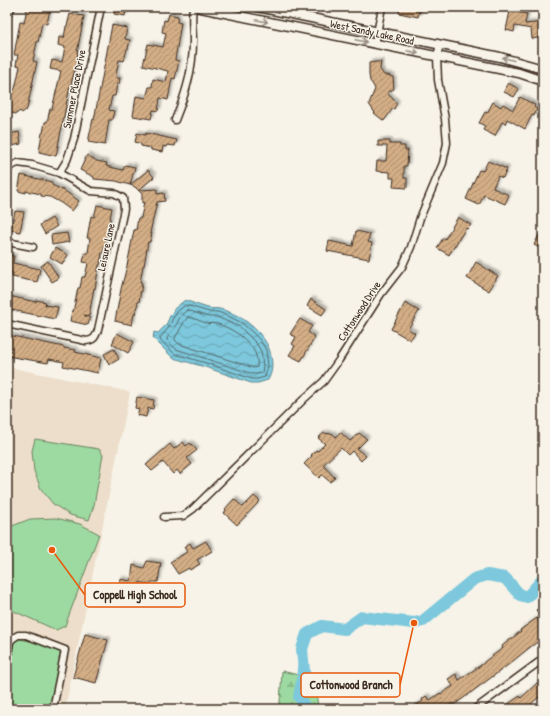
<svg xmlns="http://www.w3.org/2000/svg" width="550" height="716" font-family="'Patrick Hand',sans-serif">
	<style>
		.built { fill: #ecdeca }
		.forest { fill: url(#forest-firs); stroke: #6c8260 }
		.garden { fill: #9ddaa1; stroke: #6c8260 }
		.water { fill: url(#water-waves); stroke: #638990 }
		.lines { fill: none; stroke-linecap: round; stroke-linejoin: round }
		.shore { stroke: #55696a; stroke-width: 1 }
		.river { stroke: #7dc8dc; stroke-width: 12 }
		.building { fill: url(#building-hatch); stroke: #3b2a1e; filter: url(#shadow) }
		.street-casing { stroke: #3b2a1e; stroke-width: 9 }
		.secondary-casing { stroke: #3b2a1e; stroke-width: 11 }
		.street { stroke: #f7f3e8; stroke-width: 6 }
		.secondary { stroke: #f7f3e8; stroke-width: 8 }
		.oneway { stroke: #998e83 }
		.labels { text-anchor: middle; stroke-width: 3; stroke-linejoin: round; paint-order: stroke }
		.street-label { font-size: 11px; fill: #3b2a1e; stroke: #f7f3e8 }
		.leader { fill: none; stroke: #e8590c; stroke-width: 1.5 }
		.callout-dot { fill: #e8590c; stroke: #f7f3e8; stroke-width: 1.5 }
		.callout { fill: #f7f3e8; stroke: #e8590c; stroke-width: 1.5 }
		.callout-label { font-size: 12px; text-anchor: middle; font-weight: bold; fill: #3b2a1e }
	</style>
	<defs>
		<pattern id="forest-firs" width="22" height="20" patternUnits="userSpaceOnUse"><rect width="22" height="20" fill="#9ddaa1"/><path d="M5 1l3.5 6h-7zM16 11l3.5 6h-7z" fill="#88bb8a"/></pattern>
		<pattern id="water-waves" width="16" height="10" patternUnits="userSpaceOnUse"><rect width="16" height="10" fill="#7dc8dc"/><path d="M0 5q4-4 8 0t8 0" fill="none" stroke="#68a3b2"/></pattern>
		<pattern id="building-hatch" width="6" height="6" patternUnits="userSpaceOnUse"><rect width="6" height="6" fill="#d3ad85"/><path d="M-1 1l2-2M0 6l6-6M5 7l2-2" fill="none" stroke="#ac8d6c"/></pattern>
		<filter id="shadow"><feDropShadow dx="2.5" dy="-2.5" stdDeviation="1" flood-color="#0004"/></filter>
	</defs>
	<rect width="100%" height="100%" fill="#f7f3e8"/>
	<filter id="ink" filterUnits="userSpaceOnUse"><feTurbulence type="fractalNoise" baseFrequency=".025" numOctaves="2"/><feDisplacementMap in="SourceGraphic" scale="8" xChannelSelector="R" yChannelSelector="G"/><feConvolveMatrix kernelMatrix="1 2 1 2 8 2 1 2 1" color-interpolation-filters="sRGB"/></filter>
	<g filter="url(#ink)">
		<!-- built -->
		<path class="built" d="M 7,367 L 130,392 L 65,709 L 7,709 Z"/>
		<!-- forest -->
		<path class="forest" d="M 282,671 L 315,679 L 318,709 L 277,709 L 280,702 Z"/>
		<!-- garden -->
		<g class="garden">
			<path d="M 35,439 L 99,449 L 103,455 L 94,505 L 89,520 L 70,515 L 53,504 L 41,489 L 34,471 L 32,451 Z"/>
			<path d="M 56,518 L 80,524 L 99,534 L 65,626 L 56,630 L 7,608 L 7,528 L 30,519 Z"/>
			<path d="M 15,638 L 63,648 L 51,709 L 7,709 L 7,678 Z"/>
		</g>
		<!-- water -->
		<path class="water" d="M 185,300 C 193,303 201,306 208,308 C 212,309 216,308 220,309 C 236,313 248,321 259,333 C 265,340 270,347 271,357 C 273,365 272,373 268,380 L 258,383 L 251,383 L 205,367 L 173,358 L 153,338 L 154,332 L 158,333 L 166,325 L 170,316 L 175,308 Z"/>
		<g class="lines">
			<!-- shore -->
			<g class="shore">
				<path d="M 186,305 L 209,312 L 218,312 L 226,315 L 242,323 L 252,332 L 260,340 L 266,350 L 268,366 L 265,377 L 257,379 L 252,379 L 206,363 L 175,354 L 160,340 L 160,338 L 169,327 L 173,318 L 178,311 Z"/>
				<path d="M 187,310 L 209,317 L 217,317 L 240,327 L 256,343 L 261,351 L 263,366 L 262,373 L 257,374 L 253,374 L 176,349 L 167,340 L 167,338 C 169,335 171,333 173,330 C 179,322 177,318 187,310 Z"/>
				<path d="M 188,317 C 194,318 200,321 206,323 C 210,324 214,323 218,324 C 236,330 260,346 257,367 L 254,368 L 179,344 L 175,340 L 175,338 C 180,331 182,323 188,317 Z"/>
			</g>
			<!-- river -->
			<path class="river" d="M 306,709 L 299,697 L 304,671 L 302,649 L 307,634 L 322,626 L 345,629 L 362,617 L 414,623 L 423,621 L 474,579 L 487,575 L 505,578 L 520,595 L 527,597 L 543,579"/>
		</g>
		<!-- building -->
		<g class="building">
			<path d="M 27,7 L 39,7 L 50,9 L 47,24 L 42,23 L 38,42 L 37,42 L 33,61 L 37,62 L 27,109 L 22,113 L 20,111 L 16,114 L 7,112 L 7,96 L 15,89 L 20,66 L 16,65 L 18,55 L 14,55 L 20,22 L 24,23 Z"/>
			<path d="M 115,7 L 127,7 L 125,16 L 114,14 Z"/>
			<path d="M 400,7 L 410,7 L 420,9 L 418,17 L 399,13 Z"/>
			<path d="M 510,11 L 527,14 L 525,24 L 543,22 L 543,37 L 532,39 L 531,29 L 515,26 L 514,32 L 506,30 Z"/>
			<path d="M 70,14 L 84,16 L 77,53 L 78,53 L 77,62 L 69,91 L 56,156 L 39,152 L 42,133 L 43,133 L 45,122 L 47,122 L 50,109 L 52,109 L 61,71 L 50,69 L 52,60 L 62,62 L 65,47 L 58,45 L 59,37 L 64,38 L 66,26 L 67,26 Z"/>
			<path d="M 169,14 L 178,16 L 177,22 L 181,23 L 175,60 L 179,61 L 175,79 L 172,78 L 168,100 L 160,98 L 158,111 L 153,110 L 151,119 L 133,116 L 136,96 L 146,98 L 149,87 L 152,87 L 153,79 L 166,82 L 168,71 L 143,65 L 148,44 L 163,47 L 166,33 L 162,32 L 164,20 L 167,21 Z"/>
			<path d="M 112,25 L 127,28 L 125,39 L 130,40 L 128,49 L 127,49 L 124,61 L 119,60 L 116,75 L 117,75 L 116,78 L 120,78 L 119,84 L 117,84 L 115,96 L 112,96 L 109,110 L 114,111 L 112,120 L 109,120 L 105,145 L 88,142 L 93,119 L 94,120 Z"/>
			<path d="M 375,62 L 381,62 L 380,69 L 384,75 L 388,75 L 390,76 L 393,77 L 394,89 L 387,93 L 397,103 L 394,109 L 393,108 L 384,121 L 374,113 L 375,113 L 369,104 L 370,101 L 373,94 L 375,89 L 373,85 L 370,81 L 369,75 L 369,63 Z"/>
			<path d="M 508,83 L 519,89 L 514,97 L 504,92 Z"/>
			<path d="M 520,97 L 535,105 L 534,107 L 537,109 L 534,116 L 532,115 L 525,129 L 507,119 L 505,124 L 502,122 L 495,136 L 483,130 L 485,126 L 479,123 L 485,112 L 487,113 L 493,102 L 501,107 L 503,104 L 513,110 Z"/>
			<path d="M 19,132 L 21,144 L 12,146 L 9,134 Z"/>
			<path d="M 137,133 L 145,135 L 146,133 L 177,140 L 175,146 L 167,145 L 166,147 L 163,146 L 162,152 L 151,150 L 151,148 L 141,146 L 141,144 L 135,142 Z"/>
			<path d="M 378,141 L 390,141 L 390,144 L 400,144 L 400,146 L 405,146 L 405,150 L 408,150 L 407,166 L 404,166 L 404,178 L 407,178 L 407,188 L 393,187 L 394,178 L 390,178 L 390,172 L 376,171 L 377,161 L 386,161 L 387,146 L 378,146 Z"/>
			<path d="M 87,155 L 97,161 L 107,163 L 106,166 L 123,170 L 125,165 L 135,167 L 130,185 L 116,181 L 94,179 L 94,177 L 80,170 Z"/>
			<path d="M 488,161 L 507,169 L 503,178 L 498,176 L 493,188 L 509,195 L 505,204 L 484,195 L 479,205 L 466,199 L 479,170 L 483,171 Z"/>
			<path d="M 148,170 L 154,177 L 139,190 L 157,189 L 157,194 L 164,193 L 165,201 L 157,202 L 150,233 L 152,233 L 150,242 L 148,242 L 144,266 L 143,266 L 140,283 L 142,284 L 139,302 L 138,302 L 135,314 L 134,314 L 132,325 L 115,321 L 121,289 L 127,266 L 134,230 L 136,230 L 138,218 L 141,218 L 144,202 L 142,203 L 142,194 L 135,187 L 130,185 Z"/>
			<path d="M 21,175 L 52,182 L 52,185 L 65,191 L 79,201 L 72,211 L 61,203 L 50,197 L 41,196 L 41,194 L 26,191 L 26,193 L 18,191 Z"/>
			<path d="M 97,205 L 112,208 L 106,242 L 103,253 L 102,253 L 100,265 L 99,265 L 95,289 L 94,288 L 89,316 L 84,315 L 90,318 L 88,325 L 70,321 L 72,311 L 73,312 L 78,288 L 80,288 L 82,277 L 85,277 L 88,263 L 83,262 L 85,253 L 88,253 L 90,238 L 87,238 L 91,216 L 94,217 Z"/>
			<path d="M 15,211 L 24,212 L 20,232 L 11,230 Z"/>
			<path d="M 458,217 L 471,225 L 467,229 L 466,228 L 449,255 L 437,248 L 443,238 L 445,239 Z"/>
			<path d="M 52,218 L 57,226 L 45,234 L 40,225 Z"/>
			<path d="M 356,231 L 370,234 L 368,242 L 372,243 L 369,259 L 327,251 L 329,241 L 353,246 Z"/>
			<path d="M 67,233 L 69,242 L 52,245 L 51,235 Z"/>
			<path d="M 539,235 L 543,237 L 543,250 L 534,245 Z"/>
			<path d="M 55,248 L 68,255 L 62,264 L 50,257 Z"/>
			<path d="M 7,255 L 14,256 L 13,263 L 40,269 L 37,282 L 12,277 L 13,273 L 7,272 Z"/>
			<path d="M 48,261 L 59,278 L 52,282 L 41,266 Z"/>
			<path d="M 476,262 L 498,276 L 489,291 L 467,278 Z"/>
			<path d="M 9,296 L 36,302 L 36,300 L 46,302 L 45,305 L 58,307 L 55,319 L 7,309 Z"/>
			<path d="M 311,299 L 326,309 L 322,315 L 307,306 Z"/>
			<path d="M 405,303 L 419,311 L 408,329 L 415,333 L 410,340 L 391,329 Z"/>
			<path d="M 300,319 L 312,326 L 308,332 L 315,337 L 301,361 L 289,355 L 295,346 L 292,344 L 296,337 L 290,334 Z"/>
			<path d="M 117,333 L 134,342 L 128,353 L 112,344 Z"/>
			<path d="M 8,335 L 64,347 L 64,348 L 76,350 L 75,352 L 101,358 L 98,373 L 63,366 L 64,362 L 49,359 L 48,363 L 7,356 Z"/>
			<path d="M 114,349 L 119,359 L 109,365 L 104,354 Z"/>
			<path d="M 137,397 L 154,400 L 153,409 L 148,408 L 146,417 L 137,415 L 139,409 L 135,408 Z"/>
			<path d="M 340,432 L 350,441 L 359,433 L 367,439 L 357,449 L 366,456 L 361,461 L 352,451 L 348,455 L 341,448 L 323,465 L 335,478 L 330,482 L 322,475 L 319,478 L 304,464 L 312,456 L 311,455 L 316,450 L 318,451 L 325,444 L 318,438 L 324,433 L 331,434 L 332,433 L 336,437 Z"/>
			<path d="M 183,442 L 186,446 L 190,443 L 197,450 L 187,458 L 192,464 L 180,474 L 177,470 L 173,474 L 163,462 L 152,471 L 146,465 L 170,444 L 174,449 Z"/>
			<path d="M 254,496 L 260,501 L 237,525 L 224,513 L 226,510 L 225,509 L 234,499 L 243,507 Z"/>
			<path d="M 206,541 L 212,551 L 197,560 L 200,564 L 190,570 L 189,568 L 178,574 L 170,562 L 187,552 L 184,547 L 190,543 L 193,548 Z"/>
			<path d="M 147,561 L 161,563 L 158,582 L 152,582 L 149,585 L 140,582 L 140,585 L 137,585 L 133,594 L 117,591 L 120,584 L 120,579 L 131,581 L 133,565 L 144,568 Z"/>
			<path d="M 543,604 L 543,619 L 536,610 Z"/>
			<path d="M 537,618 L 543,627 L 543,638 L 529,648 L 508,665 L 469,694 L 454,705 L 453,703 L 445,709 L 410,709 L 423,701 L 422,699 L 426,696 L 430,700 L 440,693 L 441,694 L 453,686 L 448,679 L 456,674 L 459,680 L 484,663 L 484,662 L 503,648 L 502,646 L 521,631 L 520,630 Z"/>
			<path d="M 85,634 L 108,640 L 96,683 L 73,677 Z"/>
			<path d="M 543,678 L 543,702 L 539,697 L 525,709 L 501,709 L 520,696 L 521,698 L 536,684 Z"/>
		</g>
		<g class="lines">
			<defs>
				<g id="street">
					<path d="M 7,15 L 12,7"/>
					<path d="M 375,44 L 382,7"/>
					<path d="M 175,120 C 186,93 193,70 193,41 C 193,30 191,18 193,7"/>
					<path d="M 59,173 L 67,160 L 74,139 L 101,7"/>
					<path d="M 7,175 L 9,167 L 18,163 L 32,165 L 59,173 L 91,191 L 114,193 L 123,198 L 124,209 L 98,330 C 95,338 94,340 86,341 L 7,324"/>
					<path d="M 7,242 L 33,247"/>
					<path d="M 164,517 L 183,516 L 193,509 L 304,399 L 324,381 L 339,360 L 381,294 L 402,267 L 411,247 L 420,218 L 443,163 L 447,143 L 445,119 L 438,80 L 437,57 L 440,44"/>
					<path d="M 7,658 L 10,642 L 12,639 L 18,635 L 26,635 L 65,650 L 53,709"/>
					<path d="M 475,709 L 543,659"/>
				</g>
				<g id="secondary">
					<path d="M 196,7 L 504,70 L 519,73 L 543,81"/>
					<path d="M 258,7 L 500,57 L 543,69"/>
				</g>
			</defs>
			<!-- street casing -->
			<use href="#street" class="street-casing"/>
			<!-- secondary casing -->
			<use href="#secondary" class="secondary-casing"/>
			<!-- street -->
			<use href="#street" class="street"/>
			<!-- secondary -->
			<use href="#secondary" class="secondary"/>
		</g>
		<!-- one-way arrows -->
		<defs><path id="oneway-shaft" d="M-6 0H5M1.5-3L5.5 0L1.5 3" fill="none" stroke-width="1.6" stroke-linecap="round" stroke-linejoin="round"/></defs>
		<g class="oneway">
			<use href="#oneway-shaft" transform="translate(262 21) rotate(12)"/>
			<use href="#oneway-shaft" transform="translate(361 41) rotate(12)"/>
			<use href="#oneway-shaft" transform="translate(413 52) rotate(12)"/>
			<use href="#oneway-shaft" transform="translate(508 59) rotate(-165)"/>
		</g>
	</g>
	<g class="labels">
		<!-- street labels -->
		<g class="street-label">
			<text transform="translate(372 32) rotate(12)" y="4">West Sandy Lake Road</text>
			<text transform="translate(74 89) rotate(-79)" y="4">Summer Place Drive</text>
			<text transform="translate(106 247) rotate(-78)" y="4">Leisure Lane</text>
			<text transform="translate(359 311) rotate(-57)" y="4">Cottonwood Drive</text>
		</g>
	</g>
	<!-- callouts -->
	<path class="leader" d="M52 550L85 595M414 623L400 685"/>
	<g class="callout-dot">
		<circle cx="52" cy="550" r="4"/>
		<circle cx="414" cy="623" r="4"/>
	</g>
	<g class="callout">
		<rect x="85" y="583" width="100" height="24" rx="4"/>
		<rect x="301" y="673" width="99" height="24" rx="4"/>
	</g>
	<g class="callout-label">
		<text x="135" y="599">Coppell High School</text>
		<text x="351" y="689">Cottonwood Branch</text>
	</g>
	<!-- margin -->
	<rect width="550" height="716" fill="none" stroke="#f7f3e8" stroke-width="24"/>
	<rect x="12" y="12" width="526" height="692" fill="none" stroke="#3b2a1e" stroke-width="1.5" filter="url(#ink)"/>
</svg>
